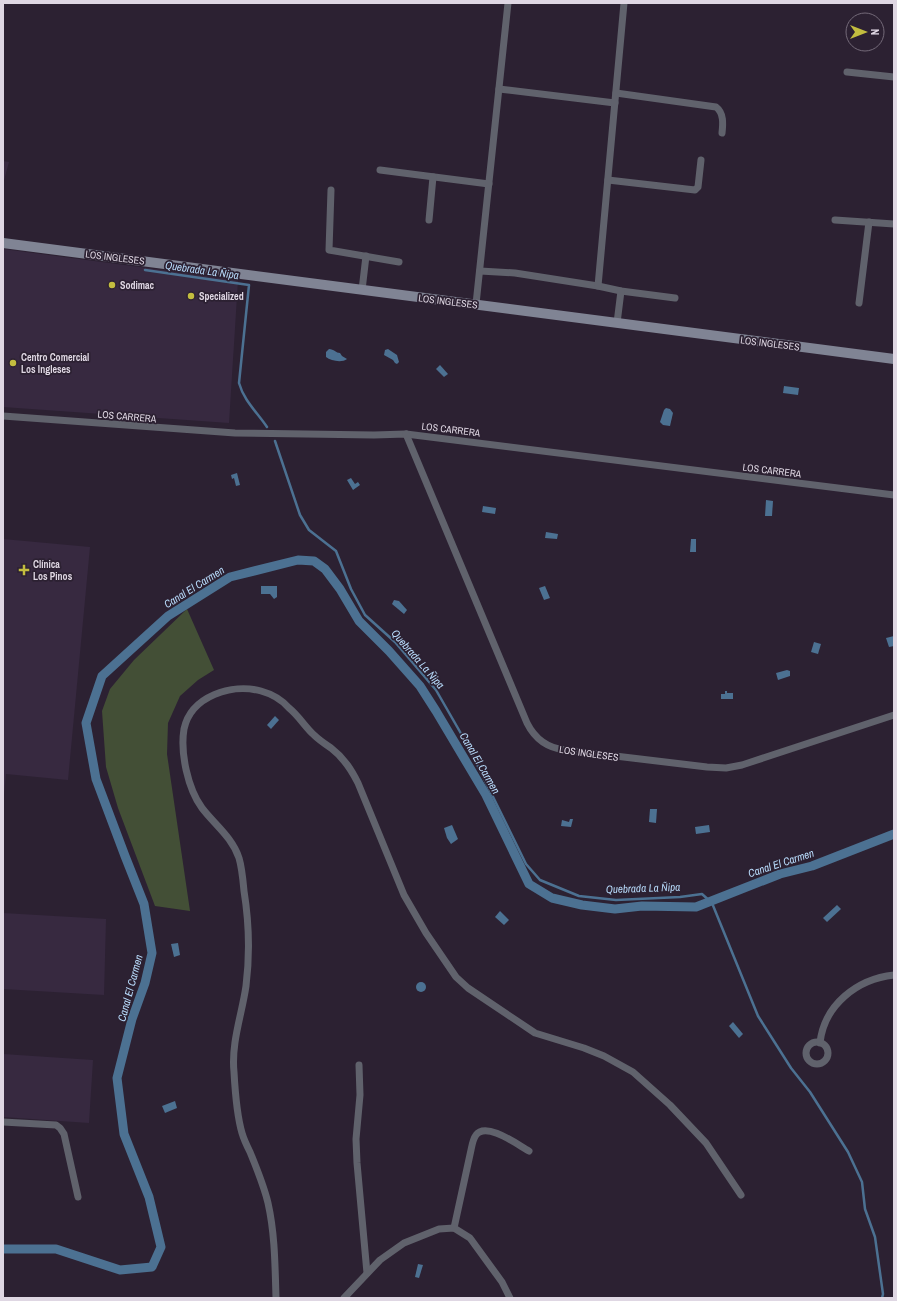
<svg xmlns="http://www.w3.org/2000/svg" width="897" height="1301" font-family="'Archivo Narrow',sans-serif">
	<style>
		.built { fill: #372940 }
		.green { fill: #434f36 }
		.water { fill: #4c7192 }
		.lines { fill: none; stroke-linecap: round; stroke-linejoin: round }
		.stream { stroke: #4c7192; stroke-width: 2.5 }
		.canal { stroke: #4c7192; stroke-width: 9 }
		.street { stroke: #60626c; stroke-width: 7 }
		.secondary { stroke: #808494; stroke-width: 10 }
		.poi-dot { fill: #c3bd3f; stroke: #2c2132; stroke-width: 1.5 }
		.labels { text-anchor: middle; stroke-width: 3.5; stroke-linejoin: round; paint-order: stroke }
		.street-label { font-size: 10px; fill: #dfd7e3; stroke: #2c2132 }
		.poi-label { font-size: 10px; font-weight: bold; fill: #dfd7e3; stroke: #2c2132; text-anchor: start }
		.water-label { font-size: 11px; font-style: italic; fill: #b7dafa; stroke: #2c2132 }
	</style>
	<rect width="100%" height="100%" fill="#2c2132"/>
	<!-- built -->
	<g class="built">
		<path d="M 3,161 L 9,162 L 3,184 Z"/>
		<path d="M 3,249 L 238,280 L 229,423 L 3,407 Z"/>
		<path d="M 3,539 L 90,547 L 68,780 L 6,774 L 3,805 Z"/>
		<path d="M 3,913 L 106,919 L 104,995 L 3,989 Z"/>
		<path d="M 3,1054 L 93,1060 L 89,1123 L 3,1117 Z"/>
	</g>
	<!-- green -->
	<path class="green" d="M 187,609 L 214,670 L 198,680 L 180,696 L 168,723 L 167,754 L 190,911 L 155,906 L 118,808 L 106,767 L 102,711 L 110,689 L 134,660 Z"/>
	<!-- water -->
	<g class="water">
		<path d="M 329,349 C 334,349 336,353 340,353 L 342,356 L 347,359 C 342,363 331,361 326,357 L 326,352 Z"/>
		<path d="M 388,349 L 397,355 L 399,362 L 397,364 L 395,363 L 393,360 L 384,355 L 385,350 Z"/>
		<path d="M 440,365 L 448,374 L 444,377 L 436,369 Z"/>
		<path d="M 784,386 L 799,388 L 798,395 L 783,393 Z"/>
		<path d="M 666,408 L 670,409 L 673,413 L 670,426 L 663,425 L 660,422 L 664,410 Z"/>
		<path d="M 237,473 L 240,485 L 236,486 L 234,478 L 232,479 L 231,475 Z"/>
		<path d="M 351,478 L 355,484 L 358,482 L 360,485 L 353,490 L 347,480 Z"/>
		<path d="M 766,500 L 773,501 L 772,516 L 765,516 Z"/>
		<path d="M 483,506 L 496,508 L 495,514 L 482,512 Z"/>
		<path d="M 546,532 L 558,534 L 557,539 L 545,538 Z"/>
		<path d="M 691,539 L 696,539 L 696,552 L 690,552 Z"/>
		<path d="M 261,586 L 277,586 L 277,597 L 274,599 L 270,594 L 261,594 Z"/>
		<path d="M 545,586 L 550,598 L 544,600 L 539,588 Z"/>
		<path d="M 394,600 L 399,601 L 407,610 L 404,614 L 392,604 Z"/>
		<path d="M 894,636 L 894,646 L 889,647 L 886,638 Z"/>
		<path d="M 814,642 L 821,644 L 818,654 L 811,652 Z"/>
		<path d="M 787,670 L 790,671 L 790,676 L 778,680 L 776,673 Z"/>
		<path d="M 725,691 L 727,691 L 727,693 L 733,693 L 733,699 L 721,699 L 721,694 L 725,694 Z"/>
		<path d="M 275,716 L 279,720 L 271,729 L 267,725 Z"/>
		<path d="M 650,809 L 657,809 L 656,823 L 649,822 Z"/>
		<path d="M 570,819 L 573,819 L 571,827 L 561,826 L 562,820 L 569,822 Z"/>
		<path d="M 452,825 L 458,839 L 451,844 L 447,838 L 444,828 Z"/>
		<path d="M 709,825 L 710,832 L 696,834 L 695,827 Z"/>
		<path d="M 837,905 L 841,909 L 827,922 L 823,918 Z"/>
		<path d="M 500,911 L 509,920 L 504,925 L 495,917 Z"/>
		<path d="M 178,943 L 180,955 L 174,957 L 171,944 Z"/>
		<circle cx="421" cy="987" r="5"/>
		<path d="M 733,1022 L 743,1034 L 739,1038 L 729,1026 Z"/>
		<path d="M 175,1101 L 177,1108 L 165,1113 L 162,1106 Z"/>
		<path d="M 418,1264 L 423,1265 L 419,1278 L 415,1277 Z"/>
	</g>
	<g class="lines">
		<!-- stream -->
		<g class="stream">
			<path d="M 145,270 L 249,285 L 239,383 C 244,401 257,412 267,427"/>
			<path d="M 275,441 L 300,515 L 309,530 L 336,551 L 351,589 L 365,615 L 395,642 L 436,690 L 467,744 L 526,864 L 540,880 L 579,896 L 616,900 L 680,897 L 702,894 L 712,903 L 758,1016 L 791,1068 L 810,1092 L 848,1152 L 862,1182 L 865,1209 L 875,1237 L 883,1294 L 882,1298"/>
		</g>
		<!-- canal -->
		<path class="canal" d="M 3,1249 L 56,1249 L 120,1270 L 152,1267 L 161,1247 L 149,1197 L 124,1134 L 117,1078 L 132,1019 L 145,983 L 152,953 L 144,904 L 125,856 L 96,779 L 86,723 L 102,676 L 168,616 L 230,577 L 298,560 L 314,561 L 325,569 L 340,589 L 359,621 L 389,651 L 420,686 L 436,711 L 486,795 L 529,884 L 552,898 L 582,905 L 615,909 L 642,906 L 696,907 L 780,874 L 812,866 L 894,834"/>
		<!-- street -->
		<g class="street">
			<path d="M 847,72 L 894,77"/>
			<path d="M 499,89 L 615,103"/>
			<path d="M 616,93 L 716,107 C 724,113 723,124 722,133"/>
			<path d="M 380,170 L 489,184"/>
			<path d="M 608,180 L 695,190 L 698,187 L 701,160"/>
			<path d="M 331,190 L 329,250 L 399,262"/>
			<path d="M 429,220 L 433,177"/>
			<path d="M 835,220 L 894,224"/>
			<path d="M 480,271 L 515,273 L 598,286 L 621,291 L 675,298"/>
			<path d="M 598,286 L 624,3"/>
			<path d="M 362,290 L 366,256"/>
			<path d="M 859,303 L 869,222"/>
			<path d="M 476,304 L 508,3"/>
			<path d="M 617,323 L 621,291"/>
			<path d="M 3,416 L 235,433 L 374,435 L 406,434 L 894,495"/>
			<path d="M 406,434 L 527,723 C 535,739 547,748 565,750 L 707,767 L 726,768 L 742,765 L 894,715"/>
			<circle cx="817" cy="1053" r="11"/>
			<path d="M 820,1043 C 824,1005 857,979 894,975"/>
			<path d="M 359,1065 L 360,1095 L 356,1139 L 357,1163 L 367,1273"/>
			<path d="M 3,1122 L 56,1125 L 60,1128 L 64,1134 L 78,1197"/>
			<path d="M 454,1228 L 471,1150 C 472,1145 473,1139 476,1135 C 486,1121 518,1145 529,1151"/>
			<path d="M 276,1298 C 275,1266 275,1234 268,1203 C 264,1186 257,1169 250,1152 C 247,1146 244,1140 242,1133 C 237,1116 235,1090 234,1072 C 231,1043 242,1014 246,986 C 250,954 249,922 244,891 C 243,880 242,868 239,858 C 232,837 215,825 202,808 C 188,789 180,753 184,729 C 191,696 232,683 261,691 C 272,694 282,700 289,708 C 299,716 305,727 314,735 C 319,740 325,744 331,748 C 344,758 351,769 358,783 L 404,895 L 426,933 L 456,977 L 468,988 L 535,1033 L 584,1048 L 604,1056 L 633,1072 L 670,1105 L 706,1143 L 741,1195"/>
			<path d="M 344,1298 L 380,1260 L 404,1243 L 439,1229 L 454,1228 L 470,1238 L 502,1282 L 510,1298"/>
		</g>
		<!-- secondary -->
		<path class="secondary" d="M 3,243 L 894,359"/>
	</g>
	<!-- markers -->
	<g class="poi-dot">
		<circle cx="112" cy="285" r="4"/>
		<circle cx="191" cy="296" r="4"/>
		<circle cx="13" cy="363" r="4"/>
		<path d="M22 564h4v4h4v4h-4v4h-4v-4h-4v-4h4z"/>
	</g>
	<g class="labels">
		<!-- street labels -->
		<g class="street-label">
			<text transform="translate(115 257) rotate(7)" y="4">LOS INGLESES</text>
			<text transform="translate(448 301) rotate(7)" y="4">LOS INGLESES</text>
			<text transform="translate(770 343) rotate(7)" y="4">LOS INGLESES</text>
			<text transform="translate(127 416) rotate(5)" y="4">LOS CARRERA</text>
			<text transform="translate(451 429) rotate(7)" y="4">LOS CARRERA</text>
			<text transform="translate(772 470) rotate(7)" y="4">LOS CARRERA</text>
			<text transform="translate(589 753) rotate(8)" y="4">LOS INGLESES</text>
		</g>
		<!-- poi labels -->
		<g class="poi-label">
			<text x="120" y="289">Sodimac</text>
			<text x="199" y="300">Specialized</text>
			<text x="21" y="361">Centro Comercial<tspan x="21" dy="12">Los Ingleses</tspan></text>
			<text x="33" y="568">Clínica<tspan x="33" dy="12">Los Pinos</tspan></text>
		</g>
		<!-- water labels -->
		<g class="water-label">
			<text transform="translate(202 270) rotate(8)" y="4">Quebrada La Ñipa</text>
			<text transform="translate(194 587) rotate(-32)" y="4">Canal El Carmen</text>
			<text transform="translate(418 659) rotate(49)" y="4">Quebrada La Ñipa</text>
			<text transform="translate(480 763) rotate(60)" y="4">Canal El Carmen</text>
			<text transform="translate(781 863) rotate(-18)" y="4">Canal El Carmen</text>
			<text transform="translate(643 888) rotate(-2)" y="4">Quebrada La Ñipa</text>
			<text transform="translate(130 988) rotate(-75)" y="4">Canal El Carmen</text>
		</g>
	</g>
	<!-- border -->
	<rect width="897" height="1301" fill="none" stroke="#dfd7e3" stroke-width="8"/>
	<!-- north arrow -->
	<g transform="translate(865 32) rotate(90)"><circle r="19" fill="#2c2132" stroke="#746a79"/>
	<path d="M0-3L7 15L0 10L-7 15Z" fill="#c3bd3f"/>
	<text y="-6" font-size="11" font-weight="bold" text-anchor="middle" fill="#dfd7e3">N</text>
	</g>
</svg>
